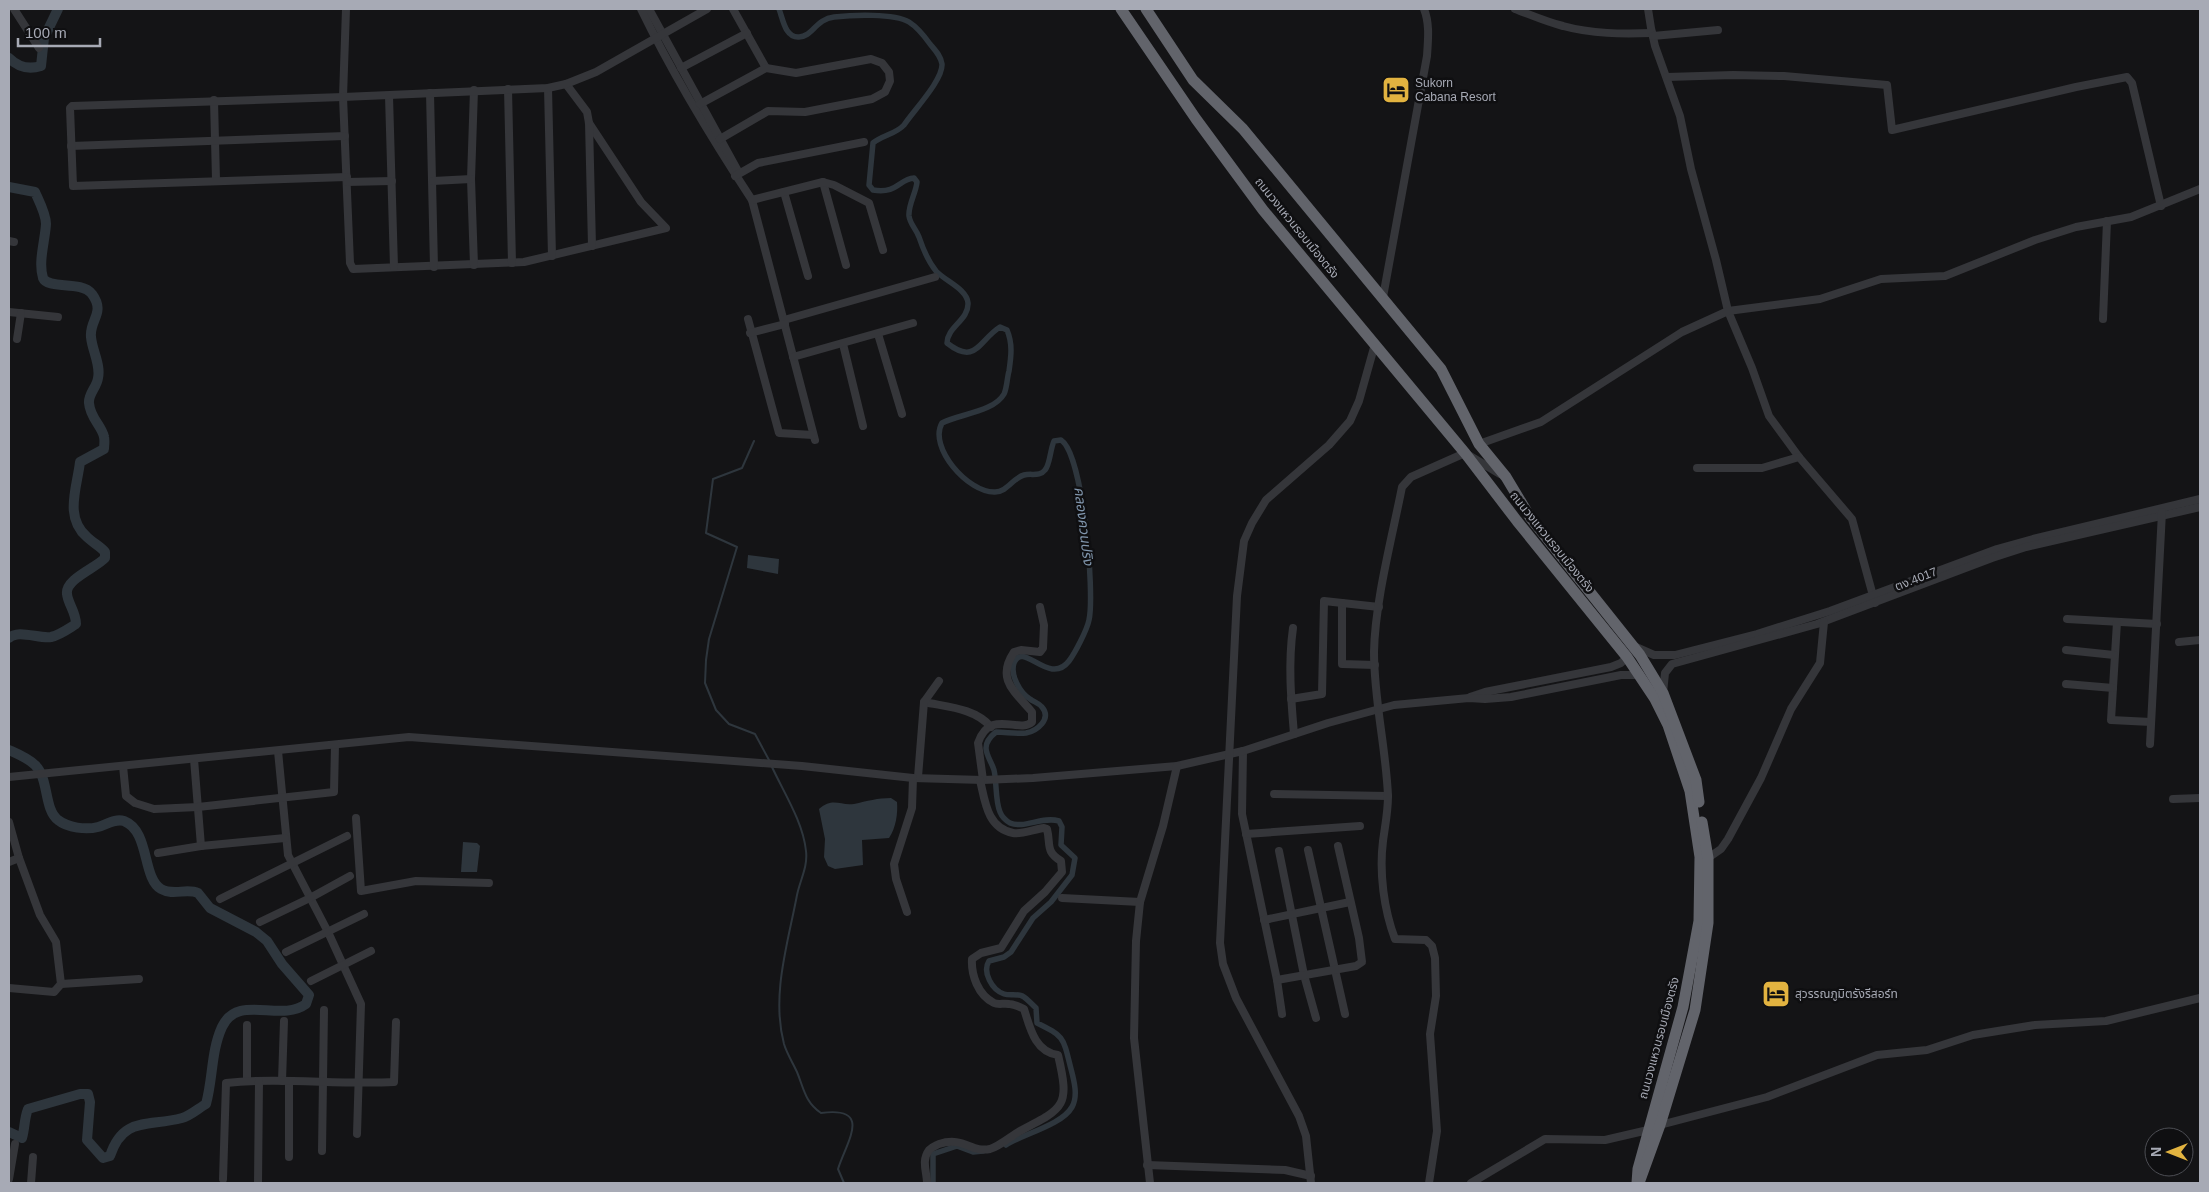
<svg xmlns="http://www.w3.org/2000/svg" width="2209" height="1192" font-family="Helvetica,'Noto Sans Thai',sans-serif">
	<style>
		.water { fill: #2e363d }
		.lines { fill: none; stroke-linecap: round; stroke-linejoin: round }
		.stream { stroke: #2e363d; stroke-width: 2 }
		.canal { stroke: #2e363d; stroke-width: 5.5 }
		.river { stroke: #2e363d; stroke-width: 10 }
		.minor { stroke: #35363a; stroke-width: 8 }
		.highway { stroke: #62646b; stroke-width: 11 }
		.labels { text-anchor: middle; stroke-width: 5; stroke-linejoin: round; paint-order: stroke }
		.poi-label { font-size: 12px; fill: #a7aab5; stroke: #0f0f11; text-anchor: start }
		.street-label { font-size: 12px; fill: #a7aab5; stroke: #0f0f11 }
		.water-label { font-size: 14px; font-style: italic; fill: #8196ad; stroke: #0f0f11 }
	</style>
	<rect width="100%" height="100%" fill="#141416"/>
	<!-- water -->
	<g class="water">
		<path d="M 748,555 L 779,559 L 778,574 L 747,568 Z"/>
		<path d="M 891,798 L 897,802 C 898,813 896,828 889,838 L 862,840 L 863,865 L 835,869 L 828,866 L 824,857 L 825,839 L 819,809 C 833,797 840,806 854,804 C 867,801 878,798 891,798 Z"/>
		<path d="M 463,842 L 477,843 L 480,846 L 477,872 L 461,872 Z"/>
	</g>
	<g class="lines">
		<!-- stream -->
		<g class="stream">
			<path d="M 754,441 L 742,468 L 713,479 L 706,533 L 737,547 L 709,639 L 706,660 L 705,683 L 716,710 L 729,724 L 755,734 L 769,760"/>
			<path d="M 772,767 C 784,793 803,822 806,851 C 808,867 800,880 797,895 C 788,943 771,995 784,1044 C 787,1054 793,1063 797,1072 C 804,1089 805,1102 821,1113 C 873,1106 847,1141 838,1169 L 844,1183"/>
		</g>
		<!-- canal -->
		<g class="canal">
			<path d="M 779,9 C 783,19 785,38 799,37 C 812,37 816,19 834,17 C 852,15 894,13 909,22 C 917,27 925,37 930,44 C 935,50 941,56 942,64 C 943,80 914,110 904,125 C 896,134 883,135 873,143 L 869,185 L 873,190 C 898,194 899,179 914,178 L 917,182 C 916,193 908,205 909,216 C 910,224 916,229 919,237 C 923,249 927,260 936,271 C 945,281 967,289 968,303 C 969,320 947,327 947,343 C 976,366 979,340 1000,327 L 1007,330 C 1013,344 1011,357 1009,371 C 1007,378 1007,388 1004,394 C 994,412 959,414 942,423 C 928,447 968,493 995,492 C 1007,492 1013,478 1024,475 C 1031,473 1040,477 1045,470 C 1050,465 1050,450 1054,441 L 1061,440 C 1083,454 1095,593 1089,620 C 1087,630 1075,653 1069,661 C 1049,687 1023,640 1014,663 C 1010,675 1020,693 1030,699 C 1034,702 1039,703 1042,707 C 1052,719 1037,731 1026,733 C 1016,734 1006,732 996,732 C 991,736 986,741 986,748 C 986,755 992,763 994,770 C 997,783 995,800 1000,812 C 1002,817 1005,820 1010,823 C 1024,829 1042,816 1059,821 L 1062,827 L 1061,845 L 1075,858 L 1072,875 L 1051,902 L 1033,918 L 1011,952 L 1004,957 L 989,961 C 982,972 992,990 1004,994 C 1010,996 1018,993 1024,997 C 1028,1000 1032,1004 1036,1008 L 1037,1023 C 1063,1036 1063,1036 1070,1065 C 1073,1077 1079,1095 1072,1107 C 1062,1125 1023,1134 1006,1145"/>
			<path d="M 933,1183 L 933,1154 L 957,1146 L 973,1152 L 983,1151"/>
		</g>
		<!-- river -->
		<g class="river">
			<path d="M 9,58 C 18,67 28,70 41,66 L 44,38 L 58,9"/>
			<path d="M 9,187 L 35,192 C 39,201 46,214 46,224 C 45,241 38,262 43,278 C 48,290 81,280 92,294 C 106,313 89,320 91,337 C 92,350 101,365 98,378 C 97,387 88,394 89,403 C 90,418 102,426 104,437 C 105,441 104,446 104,449 L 80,462 C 77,488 64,517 87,537 C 93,543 100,546 105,552 L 105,558 C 96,568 65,579 67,594 C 68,604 76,612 76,624 C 68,629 60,635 51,637 C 39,639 18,629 9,638"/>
			<path d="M 9,750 C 18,754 28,758 35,765 C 49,778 44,810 58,820 C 68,828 86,830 98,827 C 106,825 115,818 124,821 C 150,831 142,878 161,889 C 173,896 187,888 198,893 L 210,908 L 256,932 L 267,941 L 282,964 L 309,995 L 306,1004 C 280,1023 238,993 222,1027 C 211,1051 213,1079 206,1104 C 199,1108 190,1116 182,1118 C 148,1127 123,1116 110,1156 L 103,1158 L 87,1140 L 90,1102 L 88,1094 L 80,1094 L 28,1109 C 24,1119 25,1128 22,1138 L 9,1132"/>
		</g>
		<!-- minor -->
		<g class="minor">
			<path d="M 14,9 L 39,48"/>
			<path d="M 346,9 L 343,97 L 350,263 L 353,269 L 524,262 L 666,228 L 641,202 L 589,123"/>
			<path d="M 641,9 C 673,75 712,139 752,200 L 815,440"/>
			<path d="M 649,9 L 739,173"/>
			<path d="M 733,9 L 766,68"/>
			<path d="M 1515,9 C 1531,15 1547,22 1563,26 C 1592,34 1622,34 1652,33"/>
			<path d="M 1648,9 L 1651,28 L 1655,46 L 1680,116 L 1691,169 L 1716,260 L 1728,311 L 1752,368 L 1769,416 L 1799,457 L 1852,519 L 1875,603"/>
			<path d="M 1653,36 L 1718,30"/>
			<path d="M 681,68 L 747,33"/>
			<path d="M 1667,77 L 1733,75 L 1784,76 L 1887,85 L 1892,130 L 2076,87 L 2127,77 L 2132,83 L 2161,206"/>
			<path d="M 566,84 L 587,112 L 589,123 L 592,246"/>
			<path d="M 548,88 L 552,256"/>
			<path d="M 508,89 L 512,263"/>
			<path d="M 474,90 L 471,179 L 474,265"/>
			<path d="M 430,93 L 434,267"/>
			<path d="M 389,96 L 394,267"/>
			<path d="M 214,100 L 216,180"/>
			<path d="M 700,104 L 766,68 L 796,73 L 871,59 L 882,63 L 889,72 L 890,81 L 885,92 L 872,99 L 805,112 L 768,111 L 720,139"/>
			<path d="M 71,146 L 345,136"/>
			<path d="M 735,176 L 758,163 L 864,142"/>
			<path d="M 347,177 L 73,186 L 70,108 L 72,106 L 343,97 L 548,88 L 566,84 L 596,72 L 707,9"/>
			<path d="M 433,181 L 471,179"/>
			<path d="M 347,182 L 392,181"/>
			<path d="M 823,182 L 846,265"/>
			<path d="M 784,192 L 808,276"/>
			<path d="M 752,200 L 823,182 L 834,185 L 869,203 L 883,250"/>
			<path d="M 9,241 L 14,242"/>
			<path d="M 1383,297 L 1427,56 C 1428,40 1430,24 1424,9"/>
			<path d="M 9,312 L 58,317"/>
			<path d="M 748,319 L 779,433 L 813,435"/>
			<path d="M 2103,319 L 2107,221"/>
			<path d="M 784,320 L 935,277"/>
			<path d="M 750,333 L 785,324"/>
			<path d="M 878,334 L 902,414"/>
			<path d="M 17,339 L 21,313"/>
			<path d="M 843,344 L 863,426"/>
			<path d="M 793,357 L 913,323"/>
			<path d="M 1479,444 L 1541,422 L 1682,332 L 1728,311 L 1820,299 L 1881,279 L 1945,276 L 2035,240 L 2076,227 L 2131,217 L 2200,189"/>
			<path d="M 1697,468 L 1762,468 L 1799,457"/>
			<path d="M 1342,603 L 1342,664 L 1375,665"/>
			<path d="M 2067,619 L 2157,624"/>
			<path d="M 2117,622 L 2111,720 L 2151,722"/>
			<path d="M 1293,628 C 1288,663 1291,699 1294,734"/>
			<path d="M 2179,642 L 2200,640"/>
			<path d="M 1636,647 L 1654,655 L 1675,655 L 1757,634 L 1830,611 L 1997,549 L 2033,539 L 2200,499"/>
			<path d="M 2066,650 L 2114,655"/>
			<path d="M 2066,684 L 2113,688"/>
			<path d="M 1663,693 L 1665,673 L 1672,664 L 1817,624 L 1992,558 L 2026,547 L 2200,507"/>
			<path d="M 1470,697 L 1485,692 L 1611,667 L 1621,663 L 1627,657"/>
			<path d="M 1291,699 L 1322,694 L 1324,601 L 1379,607"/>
			<path d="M 924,702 C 947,707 975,708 991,727"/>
			<path d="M 2150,744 L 2162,512"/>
			<path d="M 278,751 L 288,855 L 328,932 L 361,1004 L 357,1134"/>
			<path d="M 1243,751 L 1242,814 L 1277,980 L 1282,1014"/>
			<path d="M 194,759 L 201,846"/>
			<path d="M 123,766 L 126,796 L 135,803 L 154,809 L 198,807 L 334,792 L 335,745"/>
			<path d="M 9,777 L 409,737 L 802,766 L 913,778 L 983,780 L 1033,778 L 1177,766 L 1243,751 L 1328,723 L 1394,705 L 1469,698 L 1485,699 L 1511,697 L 1621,675 L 1640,675"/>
			<path d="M 918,777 L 924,702 L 939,681"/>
			<path d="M 983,780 L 978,743 C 990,708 1019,734 1032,722 L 1032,712 C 1014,691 996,679 1014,652 L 1021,650 L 1040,652 L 1043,648 L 1044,625 L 1040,607"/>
			<path d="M 1274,794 L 1388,796"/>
			<path d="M 2173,799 L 2200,798"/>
			<path d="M 356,818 L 361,891 L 416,881 L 489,883"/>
			<path d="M 9,822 L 19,858 L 40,915 L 56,942 L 61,984 L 54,992 L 9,988"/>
			<path d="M 1246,834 L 1360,826"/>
			<path d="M 1308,850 L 1345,1014"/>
			<path d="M 1279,851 L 1304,975 L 1316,1018"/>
			<path d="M 158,853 L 201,846 L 285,838"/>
			<path d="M 1708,858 L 1721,849 L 1728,839 L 1761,778 L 1791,709 L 1820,663 L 1824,622"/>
			<path d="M 9,862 L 19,858"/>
			<path d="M 1062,898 L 1140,902"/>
			<path d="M 220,899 L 347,836"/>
			<path d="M 907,912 L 896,879 L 894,864 L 912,808 L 913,778"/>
			<path d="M 1264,920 L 1350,902"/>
			<path d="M 260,922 L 310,898 L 350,876"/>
			<path d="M 286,952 L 364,914"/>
			<path d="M 1277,980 L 1356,966 L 1362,962 L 1359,938 L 1338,846"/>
			<path d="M 311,981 L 371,951"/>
			<path d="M 61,984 L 139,979"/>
			<path d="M 247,1081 L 247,1025"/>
			<path d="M 282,1081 L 284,1021"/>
			<path d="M 1660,1125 L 1767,1097 L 1877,1055 L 1927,1050 L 1973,1035 L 2035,1025 L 2106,1021 L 2200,998"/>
			<path d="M 322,1151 L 324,1010"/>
			<path d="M 289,1157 L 289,1081"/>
			<path d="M 1147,1165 L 1285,1170 L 1311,1176"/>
			<path d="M 9,1179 L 15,1144"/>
			<path d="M 223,1179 L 226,1083 C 281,1077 338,1085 394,1082 L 396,1022"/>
			<path d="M 31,1183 L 33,1157"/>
			<path d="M 258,1183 L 259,1081"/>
			<path d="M 927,1183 C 927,1172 921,1161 929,1150 C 932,1147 935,1146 939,1144 C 964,1136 971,1153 990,1149 C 1000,1146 1011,1136 1020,1131 C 1065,1108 1070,1106 1058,1055 C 1035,1052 1030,1028 1024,1009 C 1020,1007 1014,1004 1009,1004 C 1004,1003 998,1005 994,1003 C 978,995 971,975 972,959 L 981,953 L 1001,948 L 1024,911 L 1045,892 L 1062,872 L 1061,861 C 1045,851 1051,845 1047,829 L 1044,828 C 1035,829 1021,835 1013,833 C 987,828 985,801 980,780"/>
			<path d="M 1150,1183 L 1134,1038 L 1136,941 L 1140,902 L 1163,826 L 1177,766"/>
			<path d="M 1311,1183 L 1306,1136 L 1299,1116 L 1236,998 L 1223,964 L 1220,943 L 1237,596 L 1244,541 L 1252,523 L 1266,500 L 1329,445 L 1350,421 L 1359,401 L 1375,344"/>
			<path d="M 1429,1183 L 1437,1131 L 1430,1034 L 1436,996 L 1435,958 L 1432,946 L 1426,940 L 1395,939 C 1384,910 1379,873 1383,841 C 1385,826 1388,812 1388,796 C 1386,748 1374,701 1374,652 C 1375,601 1392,538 1402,487 L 1411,477 L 1465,453 L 1500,474"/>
			<path d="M 1471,1183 L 1545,1139 L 1605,1140 L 1648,1130"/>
		</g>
		<!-- highway -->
		<g class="highway">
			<path d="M 1121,9 L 1196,119 L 1263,210 L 1465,453 L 1517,521 L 1627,657 L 1655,699 L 1668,725 L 1690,791 L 1700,857 L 1699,921 L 1683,1007 L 1638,1169 L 1637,1183"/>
			<path d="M 1146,9 L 1193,80 L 1243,129 L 1441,369 L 1479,444 L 1506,477 L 1530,517 L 1640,655 L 1663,693 L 1696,780 L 1699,802"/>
			<path d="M 1639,1183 L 1660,1125 L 1695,1010 L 1708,923 L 1708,858 L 1702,822"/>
		</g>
	</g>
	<!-- icons -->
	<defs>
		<symbol id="hotel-square" viewBox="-11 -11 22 22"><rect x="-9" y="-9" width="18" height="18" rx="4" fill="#e2b340" stroke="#0f0f11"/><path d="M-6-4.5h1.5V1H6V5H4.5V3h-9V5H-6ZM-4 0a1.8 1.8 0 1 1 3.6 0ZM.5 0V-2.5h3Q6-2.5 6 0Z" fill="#111"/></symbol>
	</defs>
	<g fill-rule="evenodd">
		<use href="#hotel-square" x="1380" y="74" width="32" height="32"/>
		<use href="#hotel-square" x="1760" y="978" width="32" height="32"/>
	</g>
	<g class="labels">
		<!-- poi labels -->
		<g class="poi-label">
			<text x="1415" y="87">Sukorn<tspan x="1415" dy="14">Cabana Resort</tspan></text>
			<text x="1795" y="998">สุวรรณภูมิตรังรีสอร์ท</text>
		</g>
		<!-- street labels -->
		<g class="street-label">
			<text transform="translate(1297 228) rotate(51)" y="4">ถนนวงแหวนรอบเมืองตรัง</text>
			<text transform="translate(1552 542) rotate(51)" y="4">ถนนวงแหวนรอบเมืองตรัง</text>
			<text transform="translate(1916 579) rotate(-21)" y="4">ตง.4017</text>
			<text transform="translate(1659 1038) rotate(-75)" y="4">ถนนวงแหวนรอบเมืองตรัง</text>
		</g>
		<!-- water labels -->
		<g class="water-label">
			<text transform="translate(1084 526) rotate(83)" y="5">คลองควนปริง</text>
		</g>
	</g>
	<!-- border -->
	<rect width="2209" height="1192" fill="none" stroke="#a7aab5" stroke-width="20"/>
	<!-- north arrow -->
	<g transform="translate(2169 1152) rotate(270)"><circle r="24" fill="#0f0f11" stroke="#4c4d53"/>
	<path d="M0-4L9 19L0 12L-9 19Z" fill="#e2b340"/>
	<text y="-8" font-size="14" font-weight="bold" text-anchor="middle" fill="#a7aab5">N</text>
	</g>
	<!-- scale -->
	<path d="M18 38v8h82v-8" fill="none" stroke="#a7aab5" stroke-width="2.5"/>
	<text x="25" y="38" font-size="15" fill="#a7aab5" stroke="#0f0f11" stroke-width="4" paint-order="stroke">100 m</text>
</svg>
